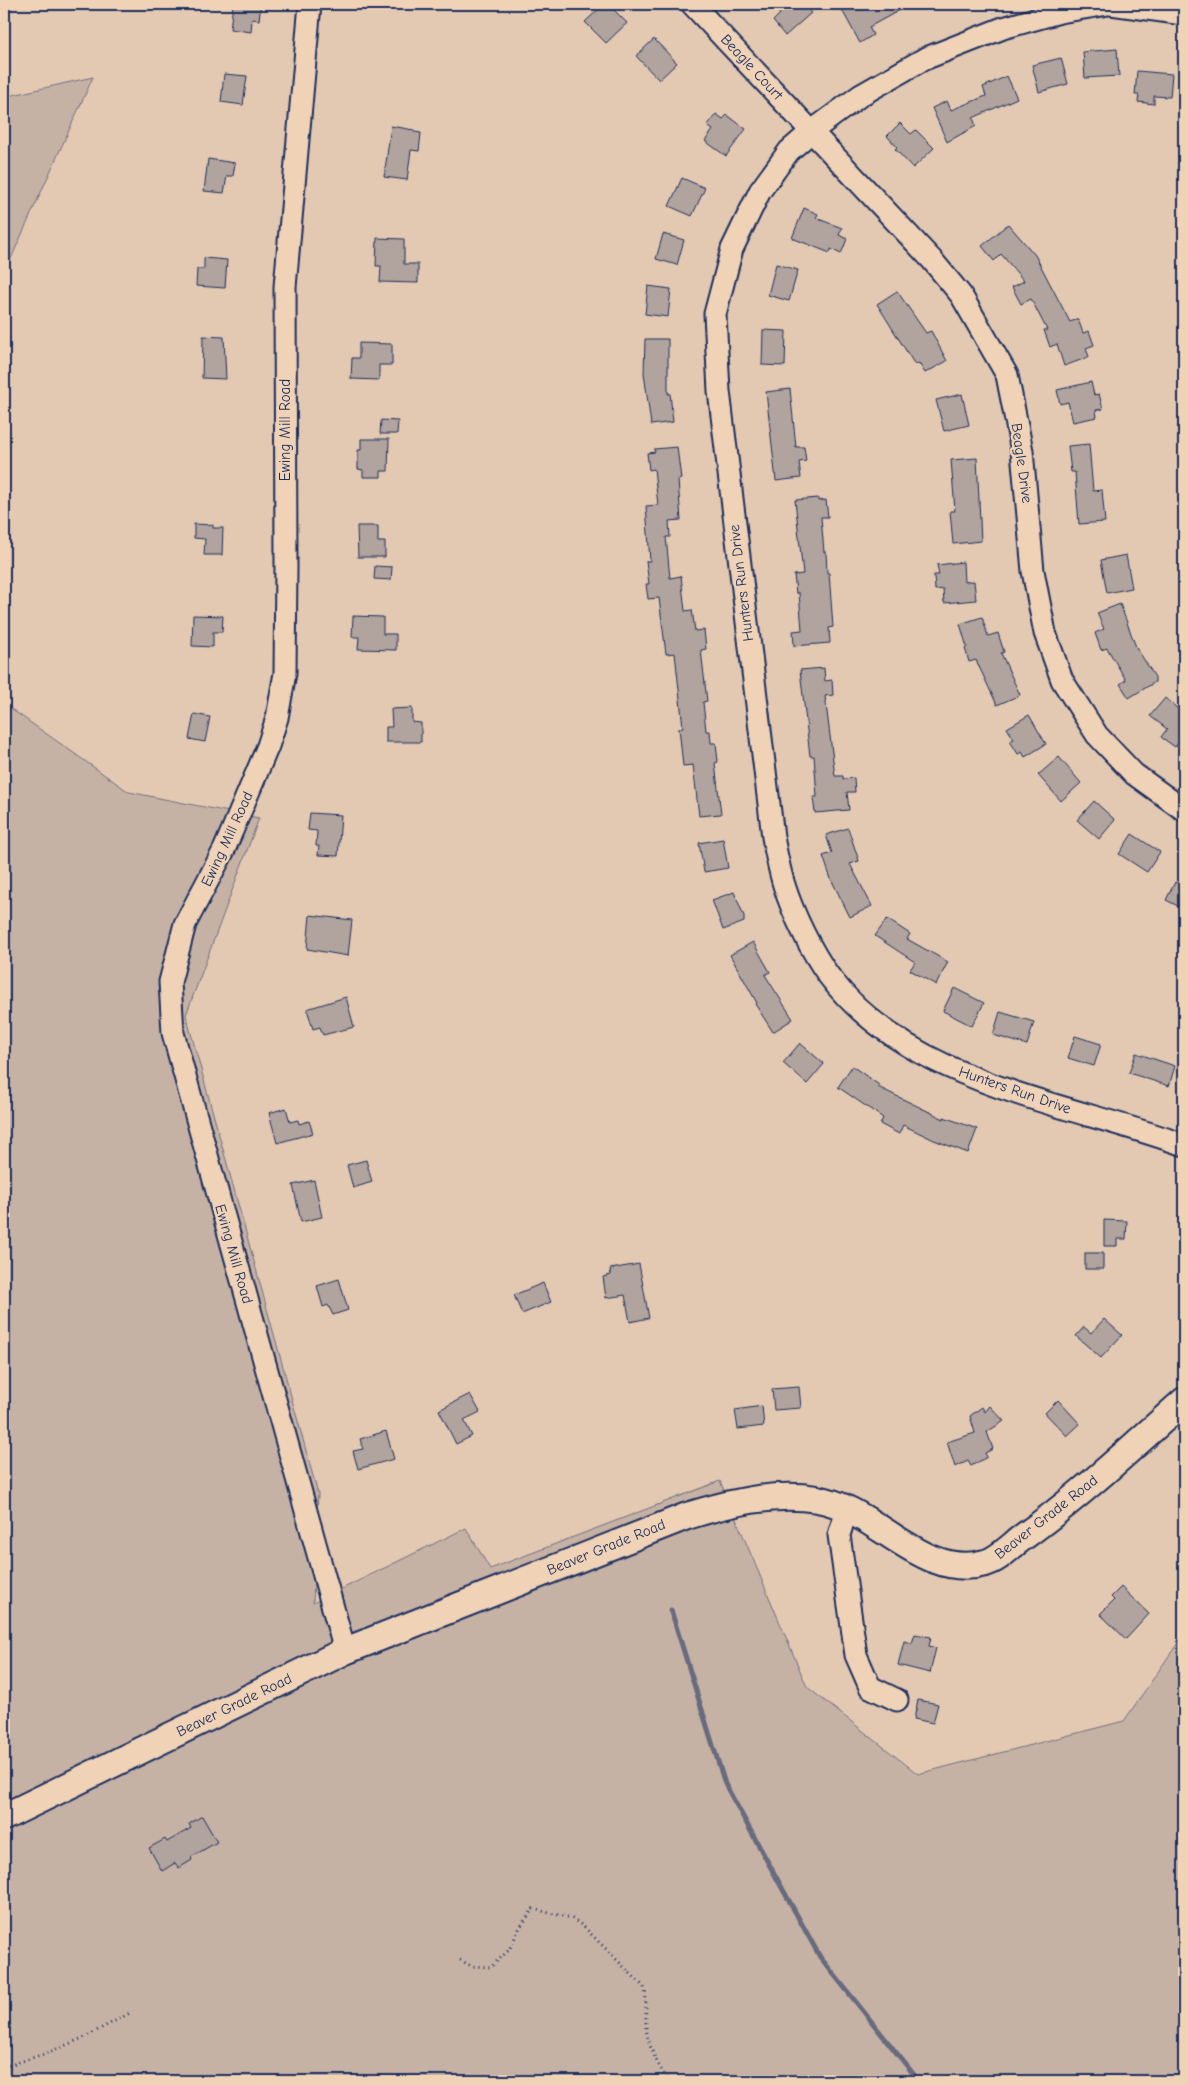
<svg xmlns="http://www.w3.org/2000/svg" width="1188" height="2085" viewBox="0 0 1188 2085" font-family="'Comic Neue',sans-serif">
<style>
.green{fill:#c6b2a5;stroke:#707082}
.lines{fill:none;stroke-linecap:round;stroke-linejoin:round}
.stream{stroke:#686b7e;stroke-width:5}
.building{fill:#b1a39d;stroke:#1b2f5e}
.minor-casing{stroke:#1b2f5e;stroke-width:25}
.major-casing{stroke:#1b2f5e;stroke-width:30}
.path{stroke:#1b2f5e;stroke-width:3;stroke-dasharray:1 4;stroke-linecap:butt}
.minor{stroke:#f0d3b7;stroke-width:21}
.major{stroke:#f0d3b7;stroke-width:26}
.labels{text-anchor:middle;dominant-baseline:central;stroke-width:5;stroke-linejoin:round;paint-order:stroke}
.street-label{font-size:15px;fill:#1b2f5e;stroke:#f0d3b7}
</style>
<rect width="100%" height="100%" fill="#e3c9b2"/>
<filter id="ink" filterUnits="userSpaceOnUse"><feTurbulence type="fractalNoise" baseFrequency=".02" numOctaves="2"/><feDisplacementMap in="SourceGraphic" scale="10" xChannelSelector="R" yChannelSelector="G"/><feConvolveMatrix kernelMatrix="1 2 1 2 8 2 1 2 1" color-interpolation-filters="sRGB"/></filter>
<g filter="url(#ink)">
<g class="green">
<polygon points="93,77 4,274 4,97"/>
<polygon points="4,704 129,792 259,818 186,1015 318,1494 313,1603 466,1528 490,1569 720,1481 807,1687 918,1774 1124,1721 1184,1634 1184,2081 4,2081"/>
</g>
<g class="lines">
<polyline class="stream" points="671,1610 725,1784 820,1957 919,2081"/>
</g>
<g class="building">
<polygon points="233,4 261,4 259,20 252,19 251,32 230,29"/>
<polygon points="604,4 608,4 627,23 606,43 585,22"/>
<polygon points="770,4 803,4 811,13 785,36 773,21 780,14"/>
<polygon points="854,4 911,4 869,27 873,35 860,43 842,10"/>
<polygon points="654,39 677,63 659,80 636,56"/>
<polygon points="1117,49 1119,76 1085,78 1083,52"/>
<polygon points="1061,58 1068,84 1039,92 1032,65"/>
<polygon points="1137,71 1172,74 1170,97 1154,96 1154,104 1138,102 1139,95 1135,95"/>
<polygon points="224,74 247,76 243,105 221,102"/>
<polygon points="1007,76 1017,98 973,118 976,126 947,142 932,108 947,101 951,110 986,96 983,87"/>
<polygon points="716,114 723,119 727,115 746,129 726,156 705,141 713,130 707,126"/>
<polygon points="900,123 911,134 916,130 934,148 913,168 895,149 897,147 887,136"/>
<polygon points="391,126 414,130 414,132 421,133 419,151 411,150 407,180 384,177"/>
<polygon points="208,159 235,163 233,176 227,176 224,193 204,191"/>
<polygon points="682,178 705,188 692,216 669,206"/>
<polygon points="804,208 818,214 816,218 842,228 839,235 847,239 841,254 831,249 830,253 792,238"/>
<polygon points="1008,224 1035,255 1070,322 1078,319 1083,333 1089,331 1094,345 1086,348 1089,357 1064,366 1057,344 1050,347 1044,330 1047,330 1031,299 1021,304 1012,287 1024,281 1001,254 994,261 982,246"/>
<polygon points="663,234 684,240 677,265 656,259"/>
<polygon points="377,238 404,239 404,264 418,264 418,283 380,282 381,266 376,266"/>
<polygon points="204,258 227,260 225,288 196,286 197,269 204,269"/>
<polygon points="776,264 798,270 789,301 768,295"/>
<polygon points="648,286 671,289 668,317 645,314"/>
<polygon points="897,291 926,333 931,331 947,361 925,373 919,363 915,365 877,304"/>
<polygon points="763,330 786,331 785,366 762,365"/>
<polygon points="203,336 224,337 226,379 202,378"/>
<polygon points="645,339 668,339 668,394 670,393 673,422 651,425 644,373"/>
<polygon points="359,343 392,344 392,365 379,365 379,380 351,379 352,358 359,358"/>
<polygon points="1091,382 1094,395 1099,394 1103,409 1096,410 1097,417 1073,422 1068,402 1060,404 1057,390"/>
<polygon points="790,389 796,447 804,447 806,461 799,462 801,478 776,481 766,392"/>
<polygon points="962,394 969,425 944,431 936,400"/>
<polygon points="381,420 398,421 397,434 380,434"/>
<polygon points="361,439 389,439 388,471 381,471 381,477 363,477 363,470 358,469 358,450 361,450"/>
<polygon points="1089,444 1093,491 1102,490 1105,522 1079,524 1075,472 1071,472 1068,446"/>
<polygon points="677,447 681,479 678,480 681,520 669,521 670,537 666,537 670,578 681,576 685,611 692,610 695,631 704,630 706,649 701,650 707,701 703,702 706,731 710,731 711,743 716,743 718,762 715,763 721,814 699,816 693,765 683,766 679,728 683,727 675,653 666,654 659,598 648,599 646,584 649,584 646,561 650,561 646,506 658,505 654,469 649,470 647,453 655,452 654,449"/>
<polygon points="977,458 981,541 953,544 950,511 955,511 951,460"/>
<polygon points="818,498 818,501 826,500 828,517 821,517 824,552 826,552 827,573 829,573 833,627 829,628 830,643 794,646 793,631 802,630 799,593 796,593 794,575 803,574 795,500"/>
<polygon points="194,524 213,525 213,528 223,528 222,555 204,555 205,539 194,538"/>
<polygon points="357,526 378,526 378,542 385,542 385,557 358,557"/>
<polygon points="1126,555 1132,588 1107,593 1101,560"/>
<polygon points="963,562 964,582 974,581 976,600 944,603 943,589 935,590 934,575 939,575 937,565"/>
<polygon points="375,566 392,567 391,580 374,579"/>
<polygon points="1120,604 1136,647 1155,677 1155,682 1129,698 1120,684 1126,680 1107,648 1101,650 1095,633 1104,629 1097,613"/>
<polygon points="193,615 223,616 222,632 213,632 213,647 192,646"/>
<polygon points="353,616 383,617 383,634 396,634 396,650 358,649 359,637 352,637"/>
<polygon points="982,617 988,636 998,633 1004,652 1001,653 1020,695 997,705 976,660 969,662 965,648 967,647 960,624"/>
<polygon points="824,668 825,681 832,680 833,695 825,696 835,776 843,776 843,779 854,778 855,792 847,792 849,810 815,813 813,797 817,797 814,756 810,756 800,670"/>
<polygon points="1165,698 1184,714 1184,735 1175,747 1161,737 1167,729 1150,716"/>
<polygon points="412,708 412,722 421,723 421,742 386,742 386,727 392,727 391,709"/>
<polygon points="194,714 210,717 205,742 189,739"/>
<polygon points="1029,715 1046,744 1025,757 1022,752 1018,754 1010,741 1014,739 1007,728"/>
<polygon points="1059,757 1081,783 1061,801 1038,775"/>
<polygon points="1094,801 1115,820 1099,839 1077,820"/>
<polygon points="310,813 341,815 338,856 318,855 319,846 316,846 317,831 308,830"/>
<polygon points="848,828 859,861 850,864 872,906 850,917 831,879 823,856 832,853 826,835"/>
<polygon points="1132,834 1160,852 1147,872 1119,854"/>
<polygon points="723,839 728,868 704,872 699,843"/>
<polygon points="1175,882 1184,886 1184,909 1166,900"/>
<polygon points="734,892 744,916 744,922 723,930 712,900"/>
<polygon points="310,915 352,920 348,956 307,949"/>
<polygon points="887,919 910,934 907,939 948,962 936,985 910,970 915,962 875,936"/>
<polygon points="753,942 770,972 765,975 793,1019 773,1032 755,1004 757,1003 730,955"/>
<polygon points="954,988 984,1003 972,1026 943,1011"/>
<polygon points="346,997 354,1027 323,1035 320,1027 313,1029 307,1009"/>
<polygon points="1000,1012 1034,1022 1027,1045 993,1035"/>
<polygon points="1075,1036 1101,1044 1094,1066 1068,1058"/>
<polygon points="800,1043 824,1064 807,1084 783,1063"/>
<polygon points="1136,1053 1175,1066 1169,1086 1129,1073"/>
<polygon points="852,1066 879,1085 878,1087 944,1119 944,1117 977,1129 968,1153 934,1140 903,1125 899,1134 880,1124 883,1118 838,1087"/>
<polygon points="286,1108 290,1122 298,1120 299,1124 309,1121 313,1133 277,1143 269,1113"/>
<polygon points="366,1160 372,1182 353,1188 347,1165"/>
<polygon points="314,1180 322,1217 301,1222 293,1185"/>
<polygon points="1104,1220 1127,1221 1126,1239 1117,1239 1117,1246 1104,1246"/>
<rect x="1085" y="1253" width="18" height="16"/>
<polygon points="639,1264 649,1318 630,1322 625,1295 606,1298 603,1277 611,1275 610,1269"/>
<polygon points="339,1279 348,1310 333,1315 328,1305 323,1307 317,1286"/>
<polygon points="543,1283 551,1302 522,1314 514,1295"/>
<polygon points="1104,1319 1122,1335 1101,1358 1076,1336 1084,1327 1091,1333"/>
<polygon points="799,1387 801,1408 774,1410 772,1389"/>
<polygon points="470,1394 480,1412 464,1420 472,1436 456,1444 439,1410"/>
<polygon points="1058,1400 1080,1424 1067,1436 1045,1413"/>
<polygon points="762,1406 764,1426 738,1429 735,1410"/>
<polygon points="990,1406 1004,1421 987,1432 993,1449 985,1453 987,1457 971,1466 968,1461 955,1467 947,1442 975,1433 970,1416 982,1407 985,1412"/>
<polygon points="386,1431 394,1459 358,1469 353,1451 363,1449 360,1439"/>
<polygon points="1121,1587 1149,1614 1126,1639 1100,1614 1114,1600 1111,1597"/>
<polygon points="915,1634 931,1637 929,1646 936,1648 930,1673 898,1665 904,1641 912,1643"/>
<polygon points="918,1700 938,1704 933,1723 914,1719"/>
<polygon points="202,1816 217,1842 191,1857 192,1860 179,1868 175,1863 162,1871 149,1848 165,1839 167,1842 191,1828 189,1824"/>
</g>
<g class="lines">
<g class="minor-casing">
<g id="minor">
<polyline points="310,4 285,287 286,566 285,673 277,718 268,746 224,850 185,924 170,982 173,1033 345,1651"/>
<polyline points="692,4 932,260 961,295 1007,375 1022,451 1033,571 1045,633 1062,680 1097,735 1134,774 1184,810"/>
<path d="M1108,4L1060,12L1003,28L924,59L861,95L812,131L789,151L760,191L732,249L715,314L719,391L773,837C776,853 779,869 784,885C793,914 811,951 829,976C909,1083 1065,1102 1184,1145"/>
<polyline points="1111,4 1184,14"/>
<polyline points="847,1509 839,1535 856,1655 870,1687 897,1700"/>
</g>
</g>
<g class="major-casing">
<path id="major" d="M4,1817L345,1651L687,1516C729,1503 773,1492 817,1499C875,1508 923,1581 985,1563C998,1560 1012,1545 1023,1537C1080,1496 1131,1448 1184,1401"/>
</g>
<g class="path">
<path d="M460,1960L471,1966L491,1967L509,1950L520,1927L533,1909L571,1918L583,1926L644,1987C648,2003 644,2019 647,2035C650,2049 660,2070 669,2081"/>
<polyline points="4,2067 47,2053 83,2038 130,2013"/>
</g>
<use href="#minor" class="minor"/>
<use href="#major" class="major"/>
</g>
</g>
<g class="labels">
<g class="street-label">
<text transform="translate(752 67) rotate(47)">Beagle Court</text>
<text transform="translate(285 430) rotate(-90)">Ewing Mill Road</text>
<text transform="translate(1022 463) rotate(82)">Beagle Drive</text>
<text transform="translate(741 583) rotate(-97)">Hunters Run Drive</text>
<text transform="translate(227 839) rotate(-65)">Ewing Mill Road</text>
<text transform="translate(1015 1090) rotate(19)">Hunters Run Drive</text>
<text transform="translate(234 1254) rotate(74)">Ewing Mill Road</text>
<text transform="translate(1046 1517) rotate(-38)">Beaver Grade Road</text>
<text transform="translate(606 1547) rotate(-22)">Beaver Grade Road</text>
<text transform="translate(234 1705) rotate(-26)">Beaver Grade Road</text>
</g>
</g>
<rect width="1188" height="2085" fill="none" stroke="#f0d3b7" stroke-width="20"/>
<rect x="10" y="10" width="1168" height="2065" fill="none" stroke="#1b2f5e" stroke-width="2" filter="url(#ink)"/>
</svg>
